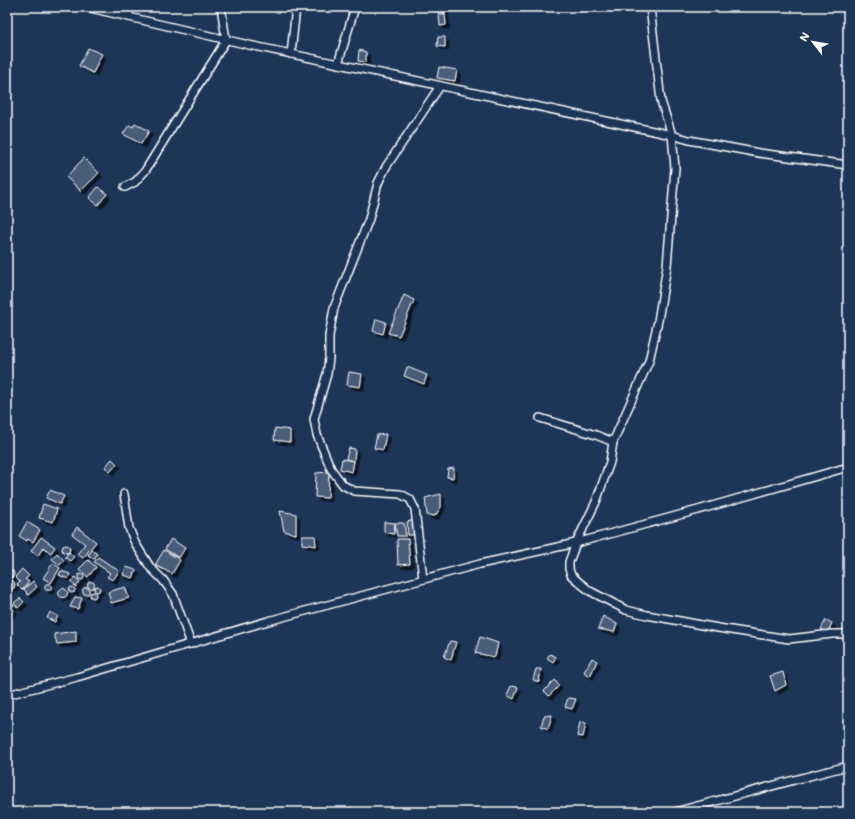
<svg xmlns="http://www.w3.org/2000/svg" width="855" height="819" viewBox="0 0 855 819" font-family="Mali,sans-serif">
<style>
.building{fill:#4a5d79;stroke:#fff;filter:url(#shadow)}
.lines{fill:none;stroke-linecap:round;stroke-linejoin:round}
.minor-casing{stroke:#fff;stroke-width:10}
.minor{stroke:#1d3557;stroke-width:7}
</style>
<defs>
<filter id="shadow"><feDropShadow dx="3.5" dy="3.5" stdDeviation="0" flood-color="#0009"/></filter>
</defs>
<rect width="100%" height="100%" fill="#1d3557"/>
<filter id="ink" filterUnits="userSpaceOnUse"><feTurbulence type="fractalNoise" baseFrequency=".025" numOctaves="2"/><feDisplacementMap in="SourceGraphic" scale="8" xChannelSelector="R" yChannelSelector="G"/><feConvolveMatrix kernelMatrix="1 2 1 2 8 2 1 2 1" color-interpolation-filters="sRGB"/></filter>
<g filter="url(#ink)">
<g class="building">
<polygon points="438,7 444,7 445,13 438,13"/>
<polygon points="445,14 446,25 440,26 439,15"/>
<polygon points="438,37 445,37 445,47 437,46"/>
<polygon points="88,48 102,54 93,73 79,66"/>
<polygon points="359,50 366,52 366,62 358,61"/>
<polygon points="439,67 457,70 455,81 437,78"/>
<polygon points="135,123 149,131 141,144 123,134 129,125 133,127"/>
<polygon points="84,158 99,173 81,191 66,177"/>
<polygon points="98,187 107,194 98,205 89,198"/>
<polygon points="404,295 414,300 399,336 388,333"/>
<polygon points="376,319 386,322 383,334 373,331"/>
<polygon points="407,367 427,375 424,384 404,376"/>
<polygon points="349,372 362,374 360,387 347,385"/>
<polygon points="275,428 290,430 290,442 274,440"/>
<polygon points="386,434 383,450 374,448 377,435"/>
<polygon points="349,448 355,449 354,461 346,459"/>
<polygon points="112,459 117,464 110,472 105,467"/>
<polygon points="342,459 354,461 352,472 340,469"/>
<polygon points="454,468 453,478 447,477 448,469"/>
<polygon points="329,472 328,498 315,497 316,473"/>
<polygon points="50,490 64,496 60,504 46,498"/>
<polygon points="441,494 441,507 435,516 427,515 425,498"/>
<polygon points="43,504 57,509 53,522 39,518"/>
<polygon points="280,511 296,514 296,534 284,531"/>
<polygon points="414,520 415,535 408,535 407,522"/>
<polygon points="27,522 40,530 33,542 28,539 27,541 19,536"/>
<polygon points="384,522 395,523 394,534 384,532"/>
<polygon points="395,523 404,523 406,536 397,536"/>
<polygon points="77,527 96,542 83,558 77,554 85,544 72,534"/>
<polygon points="302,536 315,536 316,546 302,544"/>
<polygon points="41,537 55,547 51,553 43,547 38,556 31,551"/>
<polygon points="171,539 185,548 179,558 165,549"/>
<polygon points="397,539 408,539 410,564 398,565"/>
<circle cx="66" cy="549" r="4"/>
<polygon points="92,550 97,554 94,559 88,555"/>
<polygon points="164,550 180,560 172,574 155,565"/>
<polygon points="69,552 74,557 70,561 65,557"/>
<polygon points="57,553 64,560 60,565 52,559"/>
<polygon points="98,557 119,571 113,580 107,577 110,573 94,562"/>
<polygon points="88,560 96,567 88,577 79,569"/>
<polygon points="53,563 60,568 51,583 43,578"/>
<polygon points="126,567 136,570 133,578 123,575"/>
<polygon points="22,569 29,576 25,579 29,582 22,590 17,585 20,582 15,577"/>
<circle cx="10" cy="574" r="4"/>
<polygon points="61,571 70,574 68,579 59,575"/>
<circle cx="81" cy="577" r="3"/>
<polygon points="75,577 80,582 76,587 71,582"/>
<polygon points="33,581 37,587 28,595 24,589"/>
<circle cx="11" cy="585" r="4"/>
<circle cx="91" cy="585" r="3.5"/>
<circle cx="48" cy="587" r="3.5"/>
<circle cx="97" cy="589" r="3"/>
<circle cx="72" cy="590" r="3"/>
<polygon points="125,587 129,598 111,603 108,592"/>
<circle cx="86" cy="591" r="3.5"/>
<circle cx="63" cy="593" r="4.5"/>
<circle cx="93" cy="595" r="3"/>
<polygon points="75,597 82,598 78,609 70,607"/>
<polygon points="20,598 24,602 18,608 14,603"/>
<polygon points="7,599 14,605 11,607 14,610 7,618"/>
<polygon points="50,612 58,616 55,622 47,618"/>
<polygon points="603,616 617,624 614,632 598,629"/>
<polygon points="826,620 832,623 828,632 821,629"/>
<polygon points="76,631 76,642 57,644 54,634"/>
<polygon points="480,637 498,643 495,657 475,653"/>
<polygon points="450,641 456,642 451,660 444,657"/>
<polygon points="550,654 556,657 553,662 547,658"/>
<polygon points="592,658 597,661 590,676 584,672"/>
<polygon points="536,669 541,669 539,682 533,680"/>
<polygon points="783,672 786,685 775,691 770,676"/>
<polygon points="555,680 559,686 549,696 544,691"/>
<polygon points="511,686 518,687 514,699 507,695"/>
<polygon points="568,698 576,699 572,709 565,707"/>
<polygon points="552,715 548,729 541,726 544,716"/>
<polygon points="580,722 586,723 583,737 577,736"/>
</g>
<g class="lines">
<g class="minor-casing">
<g id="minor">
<polyline points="86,7 249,45 672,135 689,140 759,153 848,165"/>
<polyline points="129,17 129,7"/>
<polyline points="291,54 296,7"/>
<polyline points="338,64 355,7"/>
<polyline points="125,187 135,182 145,171 226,40 221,7"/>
<polyline points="540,418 596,435 613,442 610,462 596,502 576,543 569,562 569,569 571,575 580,583 590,591 626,610 647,615 718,628 789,639 832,634 848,634"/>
<polyline points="613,442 649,361 658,321 667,266 675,168 672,135 661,101 650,7"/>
<polyline points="124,494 129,528 135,543 150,567 163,580 173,594 191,644"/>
<polyline points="423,579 415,509 410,499 400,494 354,491 343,485 331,469 317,435 314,419 327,374 329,358 329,336 334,308 369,219 378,183 386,167 440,86"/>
<polyline points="7,695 77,677 268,621 480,564 576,543 698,510 848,467"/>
<polyline points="675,812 824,772 848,766"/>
</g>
</g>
<use href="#minor" class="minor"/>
</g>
</g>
<rect width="855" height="819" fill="none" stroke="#1d3557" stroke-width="24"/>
<rect x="12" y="12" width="831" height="795" fill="none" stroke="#fff" stroke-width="1.5" filter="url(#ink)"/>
<g transform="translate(813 42) rotate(301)" stroke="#1d3557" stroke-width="3" paint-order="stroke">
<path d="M0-3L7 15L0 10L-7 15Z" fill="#ffffff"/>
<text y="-6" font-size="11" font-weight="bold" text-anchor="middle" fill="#ffffff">N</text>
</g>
</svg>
